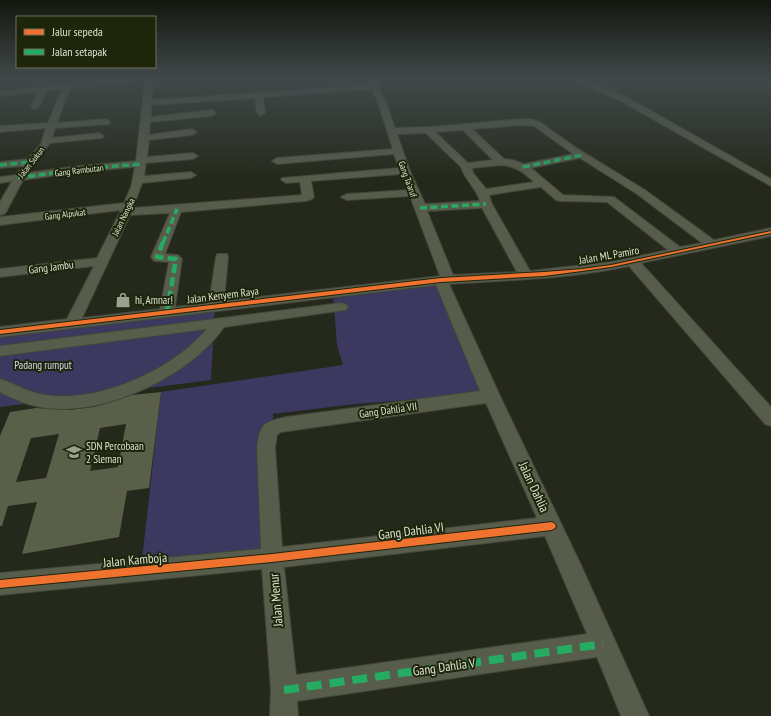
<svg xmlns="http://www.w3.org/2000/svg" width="771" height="716" viewBox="0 0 771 716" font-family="'PT Sans Narrow',sans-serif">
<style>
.green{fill:#3c3860}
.building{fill:#595f48;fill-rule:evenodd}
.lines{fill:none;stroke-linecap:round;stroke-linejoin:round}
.minor-casing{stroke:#414639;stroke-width:2}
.minor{fill:#575c4b;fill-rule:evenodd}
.quiet-far2{stroke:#26ab63;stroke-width:3.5;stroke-dasharray:7 3.5;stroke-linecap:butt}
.quiet-far1{stroke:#26ab63;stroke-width:4.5;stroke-dasharray:9 4.5;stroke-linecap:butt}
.quiet{stroke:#26ab63;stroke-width:8;stroke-dasharray:15 8;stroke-linecap:butt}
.cycleway-casing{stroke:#1e250b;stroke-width:2}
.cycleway{fill:#ef722f;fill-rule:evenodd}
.labels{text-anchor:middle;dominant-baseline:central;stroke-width:4;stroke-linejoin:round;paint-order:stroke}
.far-street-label{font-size:9px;fill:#dbe1d0;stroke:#1e250b}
.street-label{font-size:11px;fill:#dbe1d0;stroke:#1e250b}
.poi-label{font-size:11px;fill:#dbe1d0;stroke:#1e250b;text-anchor:start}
.park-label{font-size:11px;fill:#d8d8ed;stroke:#1e250b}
.near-street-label{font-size:13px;fill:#dbe1d0;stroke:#1e250b}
</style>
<rect width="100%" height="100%" fill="#25291b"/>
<g class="green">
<polygon points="444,280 484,394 355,404 273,414 277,557 141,568 161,392 343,365 337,345 333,294"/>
<polygon points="215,308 211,380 0,407 0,334"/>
</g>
<path class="building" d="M161,392L149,488L127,491L119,537L22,554L37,502L8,506L2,526H0V436L10,412L36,408L69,410L94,407L132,395ZM126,424L118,467L90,471L100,428ZM59,434L46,478L16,482L31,438Z"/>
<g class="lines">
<g class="minor-casing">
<g id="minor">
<path d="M110,79H137L134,81L70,88L57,123L106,119L110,122L109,124L55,128L52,138L99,133L104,136L102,138L50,143L27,173L79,166L136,161L145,79H153L152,100L369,85L367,79H374L385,100L395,128L428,127L522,119H531L540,122L575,147L645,190L714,240L771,228V236L641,263L771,407V426L765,424L629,266C570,279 509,280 449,284L500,396L580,563L649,716H621L597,657L297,701L298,716H270L271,690L262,569L0,595V573L261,549L257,448C260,425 262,422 286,417L480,391L436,285L0,337V327L67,319L94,266L0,277V269L97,258L121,210L0,225V217L124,203L131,187L135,167L79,172L23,180L6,212L4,214L0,215V202L12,181L0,183V177L16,175L22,166L0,168V162L28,159L41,144L46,128L0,132V126L48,123L62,89L46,91L39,107L35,109L31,107L38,92L0,96V92ZM372,89L377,100L393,149L277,158L272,161L277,164L394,154L399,168L282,178L281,180L286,183L300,182L302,195L133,208L142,183L191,178L196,175L191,172L144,176L146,163L193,159L198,156L193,153L147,157L149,140L192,135L197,132L192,129L149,135L150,122L212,116L216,113L212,110L151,117V105L255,98L257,113L261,116L265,113L263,97ZM522,125L534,126L573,154L524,164L513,160L504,159L472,129ZM463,130L493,160L468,163L435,132ZM426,133L461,167C465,180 476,188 480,201L425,204L410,171L397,134ZM580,158L637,194L702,243L680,247L614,197L563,195L531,168ZM501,165C516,166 523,172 534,182L486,189L473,173L472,168ZM401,174L408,190L347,194L341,197L347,200L410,196L440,276L224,301L228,257L227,254H217L216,257L209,303L175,307L182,259L178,255L165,254L181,212L306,201L312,199L314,197L311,181ZM541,187L556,200L560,201L607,202L668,250L611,262L530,271L492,204L489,195ZM482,208L517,272L453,275L427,211ZM170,213L151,257L154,261L169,262L160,309L82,318L130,215ZM486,403L537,518L282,547L275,448L277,435L281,432ZM545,536L587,634L296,675L284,567Z"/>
<polygon points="572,79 583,79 625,96 771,179 771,186 619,100"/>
<polygon points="767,79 771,79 771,82"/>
<path d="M341,303L346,304L348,307L346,310L224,327C191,376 105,416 46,408C30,406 15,400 0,392V379C16,384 29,393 46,395C99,403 172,370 207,329L0,356V346Z"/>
</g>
</g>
<use href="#minor" class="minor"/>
<g class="quiet-far2">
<polyline points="0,165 30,162"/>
<polyline points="523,167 582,155"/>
<polyline points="18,178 79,169 141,164"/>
<polyline points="420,208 486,204"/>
<polyline points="163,243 177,209"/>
</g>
<polyline class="quiet-far1" points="163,242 157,257 176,259 167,312"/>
<polyline class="quiet" points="284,690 603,644"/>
<g class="cycleway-casing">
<g id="cycleway">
<polygon points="771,231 771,233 611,267 582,271 544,276 441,282 0,334 0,330 441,278 544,272 582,269 611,265"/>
<polygon points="552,522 555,524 556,526 555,528 552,530 272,562 0,588 0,580 272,554"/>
</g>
</g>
<use href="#cycleway" class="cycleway"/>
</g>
<linearGradient id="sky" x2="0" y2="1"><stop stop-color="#14170f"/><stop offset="0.44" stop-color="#40494a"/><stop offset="1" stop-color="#40494a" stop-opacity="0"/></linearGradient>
<rect width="771" height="180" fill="url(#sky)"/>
<defs>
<g id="shop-bare" transform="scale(1.2)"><path d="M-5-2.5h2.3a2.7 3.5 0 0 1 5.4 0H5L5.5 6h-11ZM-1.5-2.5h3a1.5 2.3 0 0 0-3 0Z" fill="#9ba191" stroke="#1e250b" stroke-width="2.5" paint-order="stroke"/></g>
<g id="school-bare" transform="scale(1.2)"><path d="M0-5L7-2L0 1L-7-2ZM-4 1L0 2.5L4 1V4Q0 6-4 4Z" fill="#9ba191" stroke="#1e250b" stroke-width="2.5" paint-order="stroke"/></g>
</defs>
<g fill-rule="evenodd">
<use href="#shop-bare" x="123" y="300"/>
<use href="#school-bare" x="74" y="452"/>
</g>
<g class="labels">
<g class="far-street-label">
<text transform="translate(31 162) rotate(-52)">Jalan Sukun</text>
<text transform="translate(79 170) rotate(-7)">Gang Rambutan</text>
<text transform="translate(408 179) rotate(70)">Gang Ta'aruf</text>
<text transform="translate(65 214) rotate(-7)">Gang Alpukat</text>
<text transform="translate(123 217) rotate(-64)">Jalan Nangka</text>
</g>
<g class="street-label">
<text transform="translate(609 255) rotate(-10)">Jalan ML Pamiro</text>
<text transform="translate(51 267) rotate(-7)">Gang Jambu</text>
<text transform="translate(223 295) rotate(-7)">Jalan Kenyem Raya</text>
<text transform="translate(388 410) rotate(-8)">Gang Dahlia VII</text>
</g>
<g class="poi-label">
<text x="135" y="300">hi, Amnar!</text>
<text x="86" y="446">SDN Percobaan<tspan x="86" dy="13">2 Sleman</tspan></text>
</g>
<g class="park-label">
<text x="43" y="365">Padang rumput</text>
</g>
<g class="near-street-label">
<text transform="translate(534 487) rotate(65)">Jalan Dahlia</text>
<text transform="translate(411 531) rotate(-7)">Gang Dahlia VI</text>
<text transform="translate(135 560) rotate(-5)">Jalan Kamboja</text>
<text transform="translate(276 600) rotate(-95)">Jalan Menur</text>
<text transform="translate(444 667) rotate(-8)">Gang Dahlia V</text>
</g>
</g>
<rect x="16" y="16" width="140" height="52" fill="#1e250b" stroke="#6a705a"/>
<rect x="24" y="29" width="20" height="6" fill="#ef722f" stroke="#6a705a"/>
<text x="52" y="36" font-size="12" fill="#dbe1d0">Jalur sepeda</text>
<rect x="24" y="49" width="20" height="6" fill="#26ab63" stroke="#6a705a"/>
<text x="52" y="56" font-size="12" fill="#dbe1d0">Jalan setapak</text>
</svg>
